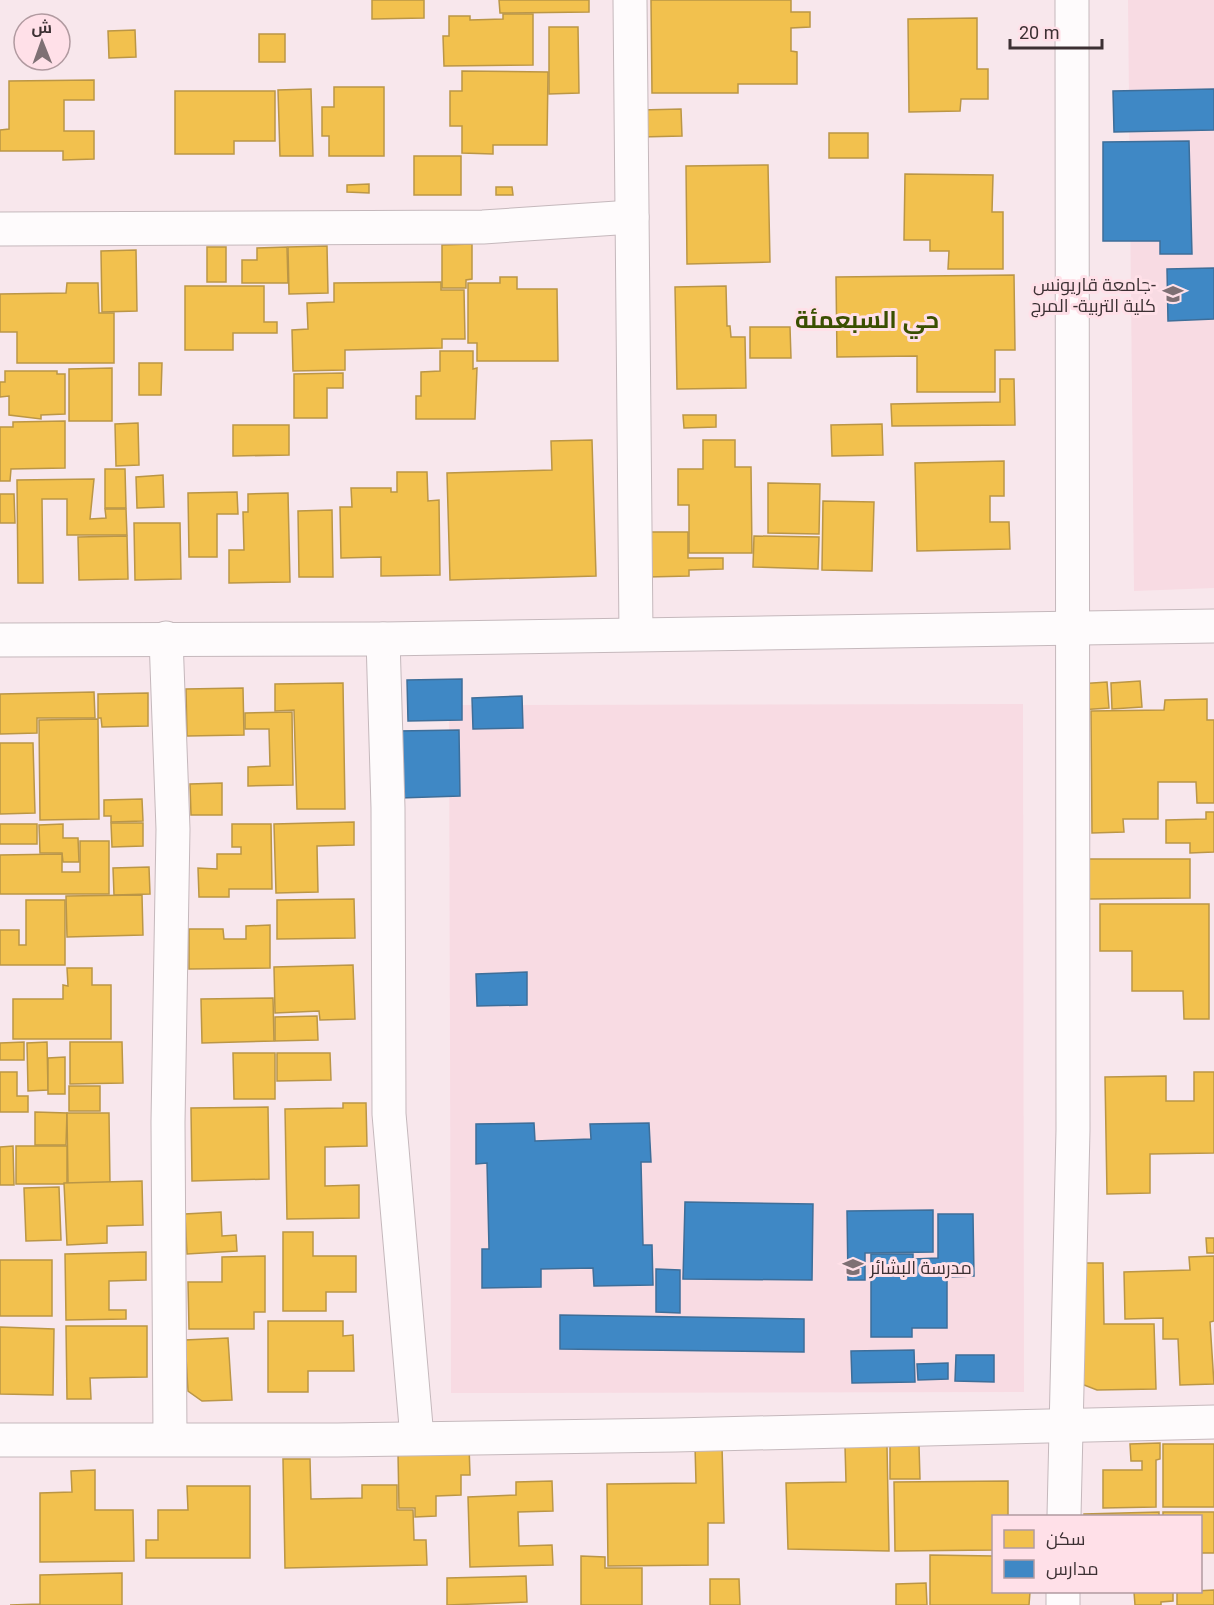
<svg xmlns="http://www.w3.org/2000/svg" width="1214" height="1605" viewBox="0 0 1214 1605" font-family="Roboto,Cairo,sans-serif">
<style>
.built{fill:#f8dbe3}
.homes{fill:#f2c14e;stroke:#bb9646;stroke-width:1.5}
.schools{fill:#3f88c5;stroke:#3e6e99;stroke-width:1.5}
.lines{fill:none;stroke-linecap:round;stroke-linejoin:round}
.minor-casing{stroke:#c5b8bc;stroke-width:35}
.minor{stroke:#fefbfc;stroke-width:33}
.labels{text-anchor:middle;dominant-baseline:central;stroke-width:6;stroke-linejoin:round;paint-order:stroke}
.poi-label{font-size:18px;fill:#3c3033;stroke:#ffe0e8;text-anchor:end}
.district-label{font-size:24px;font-weight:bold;fill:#3a4f00;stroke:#ffe0e8}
</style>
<rect width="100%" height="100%" fill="#f8e7ec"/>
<g class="built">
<polygon points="1128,0 1214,0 1214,588 1134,591"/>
<polygon points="1023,704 1024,1392 451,1393 449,705"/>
</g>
<g class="homes">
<polygon points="372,0 424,0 424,18 372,19"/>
<polygon points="499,0 589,0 589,12 500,13"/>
<polygon points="651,0 791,0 791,12 810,12 810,27 791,28 791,51 797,52 797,84 738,84 738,93 652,93"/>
<polygon points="503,14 533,14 533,65 444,66 443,36 449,36 449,16 470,16 470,20 503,19"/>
<polygon points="977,18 977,69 988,69 988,99 961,99 960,111 909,112 908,19"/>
<polygon points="549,27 578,27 579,93 549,94"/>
<polygon points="135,30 136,57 109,58 108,31"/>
<rect x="259" y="34" width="26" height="28"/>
<polygon points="462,71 548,72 547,145 493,145 493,154 462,153 462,126 450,126 450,91 462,91"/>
<polygon points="94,80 94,100 64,100 64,131 94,131 94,159 63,160 63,151 0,151 0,130 9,129 9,81"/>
<polygon points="334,87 384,87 384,156 329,156 329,136 322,136 322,107 334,107"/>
<polygon points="311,89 313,156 280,156 278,90"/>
<polygon points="175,91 275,91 275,141 234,141 234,154 175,154"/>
<polygon points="681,109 682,136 641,137 641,110"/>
<rect x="829" y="133" width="39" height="25"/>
<rect x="414" y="156" width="47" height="39"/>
<polygon points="768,165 770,262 687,264 686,166"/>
<polygon points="905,174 993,175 992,212 1003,212 1003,269 948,269 949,251 930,251 930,240 904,240"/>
<polygon points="369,184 369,193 347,192 347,185"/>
<polygon points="496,187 512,187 513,195 496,195"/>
<polygon points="472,244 472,279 466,280 466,288 442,288 442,245"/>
<polygon points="327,246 328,293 289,294 288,247"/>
<rect x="207" y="247" width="19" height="35"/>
<polygon points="287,247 288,283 242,283 242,260 257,260 257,248"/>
<polygon points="136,250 137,311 102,312 101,251"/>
<polygon points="1014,275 1015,350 995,350 995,392 917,392 917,356 837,357 836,277"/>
<polygon points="500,277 517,277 517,289 557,289 558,361 477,361 477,343 468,343 468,283 500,283"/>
<polygon points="441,282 441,290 464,290 465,339 442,339 442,348 345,350 345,370 293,371 292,330 308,329 307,303 334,302 334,283"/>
<polygon points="67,283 98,283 99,313 114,313 114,363 17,363 17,332 0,332 0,294 66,293"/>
<polygon points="185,286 264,286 264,322 277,322 277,333 233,333 233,350 185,350"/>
<polygon points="726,286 727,326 730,326 731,337 745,337 746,388 677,389 675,287"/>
<polygon points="750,327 790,327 791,358 750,358"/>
<polygon points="440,351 473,351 473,369 477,368 475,419 416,419 416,396 421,396 421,372 440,371"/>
<polygon points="139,363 162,363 161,395 139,395"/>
<polygon points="112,368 112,421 69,421 69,369"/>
<polygon points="5,371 57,371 57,374 65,374 65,414 41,415 41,419 9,415 9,396 0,397 0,382 5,382"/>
<polygon points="343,373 343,388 327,388 327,418 294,418 294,374"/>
<polygon points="1000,379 1014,379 1015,425 892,426 891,404 1000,402"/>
<polygon points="683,415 716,415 716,427 684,428"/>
<polygon points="65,421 65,468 11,469 10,481 0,481 0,427 13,427 13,422"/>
<polygon points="138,423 139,465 116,466 115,424"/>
<polygon points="882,424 883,455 832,456 831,425"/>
<polygon points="233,425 289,425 289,455 233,456"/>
<polygon points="592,440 596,576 450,580 447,473 552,470 551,441"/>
<polygon points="703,440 735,440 735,467 751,467 752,553 689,553 689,505 678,505 678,469 703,469"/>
<polygon points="1004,461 1004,496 990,496 990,522 1009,522 1010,549 917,551 915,463"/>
<polygon points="105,469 125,469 126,508 105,508"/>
<polygon points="397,472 427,472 428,501 439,500 440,575 381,576 381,557 341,558 340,507 352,507 351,488 391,488 391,492 397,492"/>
<polygon points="163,475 164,507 137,508 136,477"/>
<polygon points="94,479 90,519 106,518 105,509 126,509 127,535 67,535 67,499 42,499 43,583 18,583 17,480"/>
<polygon points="768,483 820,484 819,534 768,533"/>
<polygon points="237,492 238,514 217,514 217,557 189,557 188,493"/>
<polygon points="288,493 290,582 229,583 229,550 244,550 243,512 248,512 248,494"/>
<polygon points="0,494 14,494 15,523 0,523"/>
<polygon points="823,501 874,502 872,571 822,570"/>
<polygon points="332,510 333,577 299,577 298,511"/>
<polygon points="134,523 180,523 181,579 135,580"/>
<polygon points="649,532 688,532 688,558 723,558 723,569 689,570 689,576 648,577"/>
<polygon points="127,536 128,579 79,580 78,537"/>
<polygon points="754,536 819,537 818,569 753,567"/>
<polygon points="1140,681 1142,707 1112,709 1111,683"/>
<polygon points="1107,682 1109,708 1079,710 1078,684"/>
<polygon points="343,683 345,809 297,809 294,710 275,711 275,684"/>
<polygon points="243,688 244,735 187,736 186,689"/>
<polygon points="94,692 95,718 37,718 37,733 0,734 0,694"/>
<polygon points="148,693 148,726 102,727 101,718 98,718 98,694"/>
<polygon points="1207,699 1207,720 1214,720 1214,803 1197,803 1196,782 1158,782 1158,819 1123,819 1124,832 1092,833 1091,711 1164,710 1165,700"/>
<polygon points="292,712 293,785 248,786 248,767 270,766 269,729 245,729 245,713"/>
<polygon points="98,719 99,819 40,820 39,720"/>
<polygon points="0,743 33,743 35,813 0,814"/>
<polygon points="222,783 222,815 191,815 190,784"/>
<polygon points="142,799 143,821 111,822 111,816 104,816 104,800"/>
<polygon points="1206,812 1214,812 1214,852 1190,853 1190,843 1166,843 1166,820 1206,819"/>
<polygon points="354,822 354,845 317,846 318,892 276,893 274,824"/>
<polygon points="111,823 143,823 143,846 112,847"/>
<rect x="0" y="824" width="37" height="20"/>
<polygon points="63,824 63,838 78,838 79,862 63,862 62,853 40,853 39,825"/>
<polygon points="232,824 271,824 272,889 229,889 229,897 199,897 198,868 217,869 217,854 241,854 241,847 232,847"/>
<polygon points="80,841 109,841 109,894 0,894 0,855 62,854 62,872 80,872"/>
<polygon points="1088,859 1190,859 1190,898 1089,899"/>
<polygon points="149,867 150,894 114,895 113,868"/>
<polygon points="142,895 143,935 67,937 66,896"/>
<polygon points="354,899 355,938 277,939 277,900"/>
<polygon points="26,900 65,900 65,965 0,965 0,930 19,930 19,945 26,945"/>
<polygon points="1100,904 1209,904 1209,1019 1184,1019 1183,991 1132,991 1132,951 1100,951"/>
<polygon points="270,925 270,968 189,969 189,929 223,929 224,939 246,939 246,926"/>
<polygon points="353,965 355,1019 320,1020 319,1011 275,1013 274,967"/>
<polygon points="67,968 92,968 92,985 111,985 111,1039 13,1039 13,999 63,999 63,985 68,986"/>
<polygon points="273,998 274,1041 202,1043 201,999"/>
<polygon points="317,1016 318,1040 275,1041 275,1017"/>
<polygon points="24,1042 24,1060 0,1060 0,1043"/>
<polygon points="47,1042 48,1090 28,1091 27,1043"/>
<polygon points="70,1042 122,1042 123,1083 70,1084"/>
<polygon points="233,1053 275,1053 275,1099 234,1099"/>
<polygon points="277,1053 330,1053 331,1080 277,1081"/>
<polygon points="65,1057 65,1094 48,1094 48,1058"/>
<polygon points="0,1072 17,1072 17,1096 28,1096 28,1112 0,1112"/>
<polygon points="1194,1072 1214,1072 1214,1153 1150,1154 1150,1193 1107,1194 1105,1077 1166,1076 1166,1101 1194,1101"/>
<rect x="69" y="1086" width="31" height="25"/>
<polygon points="343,1103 366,1103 367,1146 325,1147 325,1186 359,1185 359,1218 287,1219 285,1109 343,1108"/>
<polygon points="268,1107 269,1179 192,1181 191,1108"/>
<polygon points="35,1112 67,1113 66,1145 35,1145"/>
<polygon points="67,1113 109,1113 110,1184 68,1184"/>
<polygon points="13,1146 14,1185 0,1185 0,1147"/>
<rect x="16" y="1146" width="51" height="38"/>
<polygon points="142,1181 143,1225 107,1226 107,1243 67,1245 64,1183"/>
<polygon points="59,1187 61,1240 26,1241 24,1188"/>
<polygon points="221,1212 222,1236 236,1235 237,1251 187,1254 185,1214"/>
<polygon points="283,1232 313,1232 313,1256 356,1256 356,1292 326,1292 326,1311 283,1311"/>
<polygon points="1206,1238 1214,1238 1214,1253 1207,1253"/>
<polygon points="146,1252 146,1280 109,1281 109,1310 126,1310 126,1319 66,1320 65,1254"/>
<polygon points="265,1256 265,1312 254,1312 254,1329 189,1329 188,1282 222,1282 222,1257"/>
<polygon points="1214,1256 1214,1321 1210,1322 1214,1384 1180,1385 1178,1339 1163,1339 1163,1318 1125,1319 1124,1272 1190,1270 1189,1257"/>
<rect x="0" y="1260" width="52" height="56"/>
<polygon points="1070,1263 1103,1263 1104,1324 1154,1324 1156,1389 1097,1390 1071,1380"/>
<polygon points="268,1321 343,1321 343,1336 353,1335 354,1371 308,1371 308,1392 268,1392"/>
<polygon points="66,1326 147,1326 147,1377 90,1378 91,1399 67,1399"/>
<polygon points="0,1327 54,1329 53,1395 0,1394"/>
<polygon points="228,1338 232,1400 202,1401 188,1391 185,1340"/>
<polygon points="1160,1443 1160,1459 1156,1460 1156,1507 1103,1508 1103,1470 1142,1470 1142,1461 1131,1461 1130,1444"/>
<rect x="1163" y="1444" width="51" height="63"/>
<polygon points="469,1445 470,1475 461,1475 461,1495 436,1496 436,1516 415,1517 415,1508 399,1508 398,1453"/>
<polygon points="890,1445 919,1445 920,1479 890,1479"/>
<polygon points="695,1446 722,1446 724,1523 708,1523 708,1565 608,1566 607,1484 696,1483"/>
<polygon points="845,1446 887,1446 889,1551 788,1549 786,1483 846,1482"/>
<polygon points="283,1459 310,1459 311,1499 362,1498 362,1485 397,1485 397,1510 413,1510 414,1540 426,1540 427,1565 285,1568"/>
<polygon points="95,1470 95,1510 133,1510 134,1561 40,1562 40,1493 72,1492 71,1471"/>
<polygon points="552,1481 553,1511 518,1512 519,1546 552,1545 553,1565 470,1567 468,1497 516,1495 516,1482"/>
<polygon points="1008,1481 1008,1516 994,1516 994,1550 895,1551 894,1482"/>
<polygon points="187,1486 250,1486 250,1558 146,1558 146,1540 158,1540 158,1510 188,1510"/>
<polygon points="1159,1512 1159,1516 1084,1516 1084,1514"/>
<polygon points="1163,1512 1214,1512 1214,1553 1200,1553 1200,1516 1163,1516"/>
<polygon points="930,1555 994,1556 994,1592 1030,1592 1029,1605 930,1605"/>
<polygon points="581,1556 605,1557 605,1568 642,1568 642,1605 581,1605"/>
<polygon points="122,1573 122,1605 10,1605 40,1604 40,1575"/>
<polygon points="526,1576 527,1602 447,1605 447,1578"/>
<polygon points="710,1579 739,1579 740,1605 710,1605"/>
<polygon points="926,1583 927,1605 896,1605 896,1584"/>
<polygon points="1214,1590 1214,1605 1177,1605 1177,1592"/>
<polygon points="1134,1592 1173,1592 1173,1601 1161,1602 1161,1605 1135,1605"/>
</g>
<g class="schools">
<polygon points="1214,89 1214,130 1114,132 1113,91"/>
<polygon points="1189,141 1192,254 1160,254 1160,241 1103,241 1103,142"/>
<polygon points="1214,268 1214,319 1168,321 1167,269"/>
<polygon points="462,679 462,720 408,721 407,680"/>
<polygon points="522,696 523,728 473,729 472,698"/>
<polygon points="459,730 460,796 400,798 399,731"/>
<polygon points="527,972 527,1005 477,1006 476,974"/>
<polygon points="534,1123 535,1141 591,1139 590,1124 649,1123 651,1162 641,1162 643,1245 652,1245 653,1285 594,1286 593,1268 541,1269 541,1287 482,1288 482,1249 489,1249 487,1163 476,1164 476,1124"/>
<polygon points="685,1202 813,1204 812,1280 683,1279"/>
<polygon points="933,1210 933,1252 865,1253 865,1280 848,1280 847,1211"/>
<polygon points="938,1214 973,1214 974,1276 947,1277 947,1328 912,1328 912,1337 871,1337 871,1254 913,1254 913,1259 938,1258"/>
<polygon points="656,1269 680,1270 680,1313 656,1312"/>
<polygon points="560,1315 804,1319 804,1352 560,1349"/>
<polygon points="914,1350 915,1382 852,1383 851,1351"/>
<polygon points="956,1355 994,1355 994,1382 955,1381"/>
<polygon points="948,1363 948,1379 918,1380 917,1364"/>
</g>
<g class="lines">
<g class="minor-casing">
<g id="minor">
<polyline points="630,0 636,634"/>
<polyline points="0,229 483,227 632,217"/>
<polyline points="166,638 173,829 168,1122 170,1438"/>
<polyline points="383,639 388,808 389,1114 417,1438"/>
<polyline points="0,640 383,639 1214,626"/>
<polyline points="0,1440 337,1440 675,1435 1214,1422"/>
<polyline points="1064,1516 1073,1130 1072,0"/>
<polyline points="1063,1605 1063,1592"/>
</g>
</g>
<use href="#minor" class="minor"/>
</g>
<defs>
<g id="university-bare" transform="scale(1.62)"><path d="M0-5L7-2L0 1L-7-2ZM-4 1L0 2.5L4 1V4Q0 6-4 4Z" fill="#7e7074" stroke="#ffe0e8" stroke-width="2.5" paint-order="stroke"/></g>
<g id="school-bare" transform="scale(1.62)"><path d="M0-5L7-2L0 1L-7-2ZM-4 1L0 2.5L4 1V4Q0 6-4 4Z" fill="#7e7074" stroke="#ffe0e8" stroke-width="2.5" paint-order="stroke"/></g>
</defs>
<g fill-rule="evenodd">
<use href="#university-bare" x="1173" y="294"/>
<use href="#school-bare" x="853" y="1267"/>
</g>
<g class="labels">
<g class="poi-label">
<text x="1156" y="284">جامعة قاريونس-<tspan x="1156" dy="21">كلية التربية- المرج</tspan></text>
<text x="870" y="1267" text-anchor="start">مدرسة البشائر</text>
</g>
<g class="district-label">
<text x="867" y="320">حي السبعمئة</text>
</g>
</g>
<rect x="992" y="1515" width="210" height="78" fill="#ffe0e8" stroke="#b19aa0" stroke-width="1.5"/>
<rect x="1004" y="1530" width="30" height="18" fill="#f2c14e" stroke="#b19aa0" stroke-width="1.5"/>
<text x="1046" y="1545" font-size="18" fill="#3c3033">سكن</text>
<rect x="1004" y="1560" width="30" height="18" fill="#3f88c5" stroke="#b19aa0" stroke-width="1.5"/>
<text x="1046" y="1575" font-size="18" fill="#3c3033">مدارس</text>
<g transform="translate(42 42) rotate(359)"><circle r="28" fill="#ffe0e8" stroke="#b19aa0" stroke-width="1.5"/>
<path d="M0-4.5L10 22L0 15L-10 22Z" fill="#7e7074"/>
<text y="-9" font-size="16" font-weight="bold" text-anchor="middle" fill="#3c3033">ش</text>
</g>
<path d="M1010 39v9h92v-9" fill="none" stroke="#3c3033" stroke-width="3"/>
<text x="1019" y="39" font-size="18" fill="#3c3033" stroke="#ffe0e8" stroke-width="4.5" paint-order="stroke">20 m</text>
</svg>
